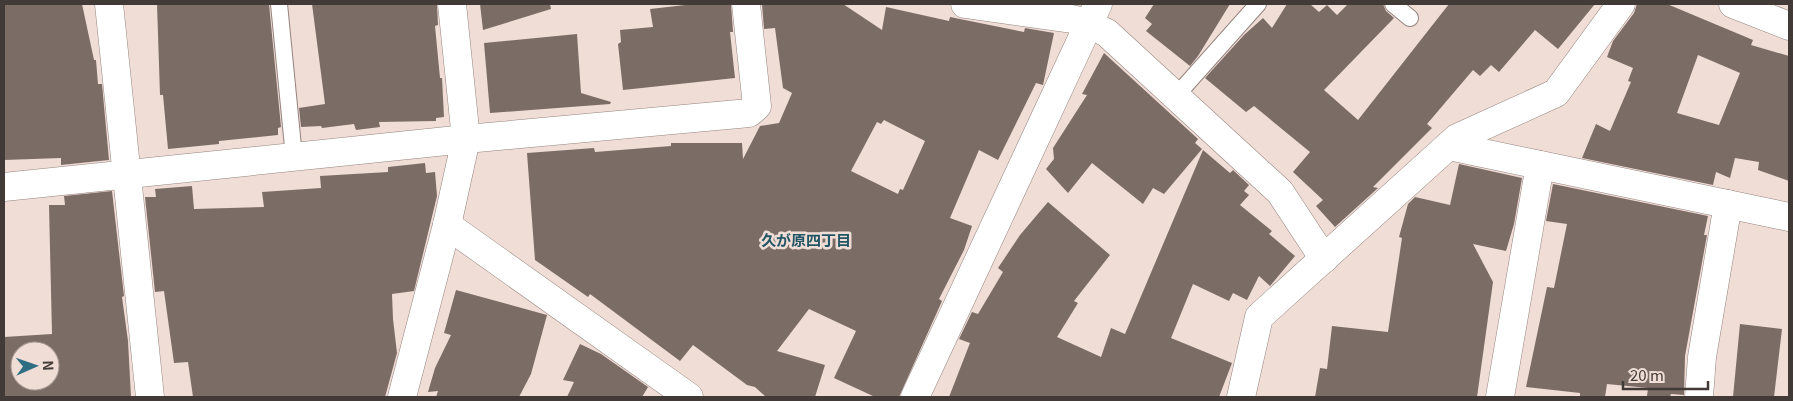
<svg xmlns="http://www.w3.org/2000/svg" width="1793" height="401" viewBox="0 0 1793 401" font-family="Georgia,'Noto Sans JP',serif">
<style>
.building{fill:#7c6c66;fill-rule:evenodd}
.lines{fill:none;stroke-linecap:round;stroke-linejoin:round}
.service-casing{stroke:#95847e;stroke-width:18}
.minor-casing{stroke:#95847e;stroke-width:29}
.tertiary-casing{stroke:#95847e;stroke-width:29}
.service{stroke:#fff;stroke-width:16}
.minor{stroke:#fff;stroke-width:28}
.tertiary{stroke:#fff;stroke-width:28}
.labels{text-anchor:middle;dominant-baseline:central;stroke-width:5;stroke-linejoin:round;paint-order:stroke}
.neighbourhood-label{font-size:15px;font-weight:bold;fill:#225565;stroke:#efddd6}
</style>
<rect width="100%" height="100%" fill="#efddd6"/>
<g class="building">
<polygon points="4,4 82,4 94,60 96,60 98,84 102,84 109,160 61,165 61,158 4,160"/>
<polygon points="157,4 269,4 281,127 278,128 278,135 219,141 219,144 168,149 163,95 160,95"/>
<polygon points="312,4 437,4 438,25 435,26 440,78 442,78 444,117 436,118 436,121 379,122 380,127 356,130 354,124 322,128 321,126 301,127 299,108 325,104"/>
<polygon points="480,4 550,4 551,9 483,30"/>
<polygon points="694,4 731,4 733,32 730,32 735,78 623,90 618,44 621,42 620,30 653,27 650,9"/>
<path d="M762,4H843L882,30L886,7L949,21L950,17L1024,32L1025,28L1054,33L1043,85L1036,83L998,160L979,150L950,218L972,226L964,250L939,299L942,301L899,397H875L834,378L856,331L809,309L777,351L825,365L815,397H766L755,387L747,385L693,345L680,361L590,294L588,297L535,260L527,153L594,148L595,152L671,146V143H742L743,159L760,126L779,123L792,93L783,88L775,28L764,29ZM884,120L925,141L903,190L900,189L898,194L851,171L877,122L881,124Z"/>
<polygon points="1154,4 1230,4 1198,56 1190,66 1146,31 1152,24 1145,18"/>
<polygon points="1287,4 1310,4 1319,12 1327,5 1337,15 1348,4 1383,4 1386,11 1394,18 1324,90 1358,120 1449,4 1595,4 1558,49 1535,30 1499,72 1491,65 1480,76 1473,70 1427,124 1432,128 1373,187 1378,188 1335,227 1316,206 1323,200 1293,172 1310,152 1254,106 1246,112 1205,78 1244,35 1263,18 1272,28"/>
<path d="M1637,4H1667L1753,40L1751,45L1789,56V181L1758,170L1759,162L1735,158L1730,178L1716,172L1713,185L1582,158L1596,124L1610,131L1631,82L1628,81L1633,68L1607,57L1613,41L1634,13ZM1698,55L1740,73L1719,125L1677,113Z"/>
<polygon points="577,34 581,93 611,102 610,104 490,113 484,43"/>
<polygon points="1104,53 1198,139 1195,143 1202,149 1164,194 1153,188 1143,204 1092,163 1068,193 1046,169 1054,159 1053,148 1087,95 1082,94"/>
<polygon points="1203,150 1230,173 1233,170 1249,185 1244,191 1249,195 1240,205 1272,231 1269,234 1295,256 1270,286 1259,276 1247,300 1233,293 1229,301 1193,284 1171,338 1232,363 1219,397 949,397 970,343 959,339 972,312 978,314 1003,272 998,268 1020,235 1048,202 1110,255 1074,301 1078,303 1057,337 1101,357 1111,328 1125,334"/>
<polygon points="425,163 426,173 435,172 437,196 414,291 392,294 393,319 397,353 385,397 193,397 188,362 174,363 164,291 155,292 145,197 156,197 155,189 192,186 194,209 264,207 262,192 321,188 320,176 388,172 388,167"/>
<polygon points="1459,164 1522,178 1514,224 1506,251 1473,244 1493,282 1477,397 1315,397 1320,368 1327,369 1332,326 1388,332 1402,238 1399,237 1408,204 1415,197 1450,205"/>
<polygon points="1553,184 1708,216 1704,235 1707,235 1685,356 1684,395 1671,394 1670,397 1647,396 1648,388 1607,384 1605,397 1580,397 1580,393 1526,387 1547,287 1554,288 1567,224 1546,221"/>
<path d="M112,191L124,296L122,297L128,341L131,397H4V337L52,334L49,205H65L64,196ZM20,351H50V381H20Z"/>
<polygon points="456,290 547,315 531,374 519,397 436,397 438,391 428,392 435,368 451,335 444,333"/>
<polygon points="1740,324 1782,329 1774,397 1733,397"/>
<polygon points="580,344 601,354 648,387 642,397 567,397 574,382 563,380"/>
</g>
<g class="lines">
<g class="service-casing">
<g id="service">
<polyline points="279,4 294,157"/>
<polyline points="1393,4 1410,18"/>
<polyline points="1175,97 1258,4"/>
</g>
</g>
<g class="minor-casing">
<g id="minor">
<polyline points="109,4 150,397"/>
<polyline points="965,4 1072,19 1087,23 1107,33 1280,192 1324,259"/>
<polyline points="1449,146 1789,217"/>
<polyline points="447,225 689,397"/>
<polyline points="402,397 447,225 466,139 452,4"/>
<polyline points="915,397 1098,4"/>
<polyline points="1241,397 1259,317 1457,138 1556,93 1621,4"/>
<polyline points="1500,397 1540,165"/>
<polyline points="1699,397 1702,357 1728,204"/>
</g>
</g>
<g class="tertiary-casing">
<g id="tertiary">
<polyline points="1733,4 1789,26"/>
<polyline points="4,187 466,139 749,113 757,106 746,4"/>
</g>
</g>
<use href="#service" class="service"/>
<use href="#minor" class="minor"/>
<use href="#tertiary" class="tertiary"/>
</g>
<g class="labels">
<g class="neighbourhood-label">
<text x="806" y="239">久が原四丁目</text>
</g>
</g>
<rect width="1793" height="401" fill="none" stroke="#413a37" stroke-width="10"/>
<g transform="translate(35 366) rotate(88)"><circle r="24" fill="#efddd6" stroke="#a99c96"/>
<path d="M0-4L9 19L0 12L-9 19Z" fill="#2e6d82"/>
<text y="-8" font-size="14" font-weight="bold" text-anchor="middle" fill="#413a37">N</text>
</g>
<path d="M1623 381v8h85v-8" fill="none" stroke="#413a37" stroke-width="2.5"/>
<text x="1630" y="381" font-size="15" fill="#413a37" stroke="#efddd6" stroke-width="4" paint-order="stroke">20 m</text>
</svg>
